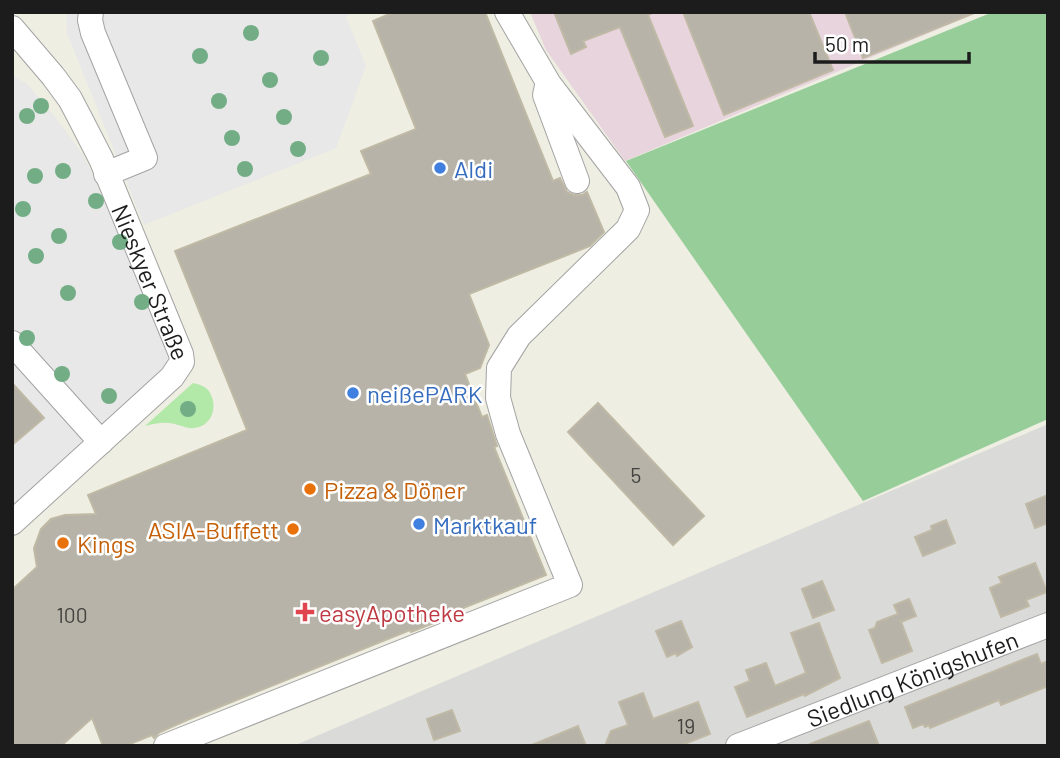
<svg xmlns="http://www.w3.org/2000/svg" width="1060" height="758" viewBox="0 0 1060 758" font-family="Barlow,sans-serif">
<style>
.residential{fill:#dadad9}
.industrial{fill:#e7d4dd}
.grass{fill:#b2e8a8}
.forest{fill:#97cd99}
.parking{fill:#e8e8e8}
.building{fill:#b7b3a8;stroke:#bfb9a5;stroke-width:2}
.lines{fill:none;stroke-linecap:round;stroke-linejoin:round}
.minor-casing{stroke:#a3a3a3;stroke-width:26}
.minor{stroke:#fff;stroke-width:24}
.tree{fill:#72ad85}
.shop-dot{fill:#3f7fe0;stroke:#fff;stroke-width:2.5}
.food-dot{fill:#e8710a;stroke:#fff;stroke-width:2.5}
.health-dot{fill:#e0444e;stroke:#fff;stroke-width:2.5}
.labels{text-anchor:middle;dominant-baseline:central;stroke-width:5;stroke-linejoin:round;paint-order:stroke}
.number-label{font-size:21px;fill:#43423f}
.shop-label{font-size:24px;fill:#366cbe;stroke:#fff;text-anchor:start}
.street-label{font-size:24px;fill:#1c1c1c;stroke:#fff}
.food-label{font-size:24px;fill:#c56008;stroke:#fff;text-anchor:start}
.health-label{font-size:24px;fill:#be3a42;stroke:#fff;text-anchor:start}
</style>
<rect width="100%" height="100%" fill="#eeeee2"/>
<polygon class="residential" points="1048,424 1048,746 293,746"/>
<polygon class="industrial" points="530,12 979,12 625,161 546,50"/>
<path class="grass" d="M193,383C201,385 208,387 211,395C218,409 210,427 194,428C188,429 183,426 178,425C167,421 156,423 145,426Z"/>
<polygon class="forest" points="993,12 1048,12 1048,419 863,501 626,161"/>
<g class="parking">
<polygon points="66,12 355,12 346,17 366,66 336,148 144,225 67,33"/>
<polygon points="12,75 27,84 56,118 85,158 173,356 167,375 12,512 12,445 44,418 12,383"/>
</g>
<g class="building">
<polygon points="394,12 485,12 553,181 560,178 567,192 574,195 582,195 587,192 604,232 590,246 469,294 489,345 480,368 465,374 482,417 487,415 497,446 494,447 546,575 448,614 449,617 411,632 410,630 187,720 160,732 154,738 152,735 125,746 103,746 92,718 61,746 12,746 12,590 37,567 34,548 41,529 51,519 65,515 96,514 88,495 247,430 175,251 371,174 361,151 416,129 373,21"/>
<polygon points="554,12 654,12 648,15 693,126 665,137 620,27 583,41 586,47 571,54"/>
<polygon points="683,12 809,12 833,70 724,115"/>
<polygon points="845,12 974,12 974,13 863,58"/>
<polygon points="12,383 44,418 12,445"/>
<polygon points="598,403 704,516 673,545 568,432"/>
<polygon points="1048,495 1048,523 1035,528 1026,504"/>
<polygon points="946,520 955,543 923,556 915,537 932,530 931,526"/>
<polygon points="1035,563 1047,592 1026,600 1029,606 1001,617 990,588 1002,583 999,577"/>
<polygon points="822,581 834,610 813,618 802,589"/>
<polygon points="909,599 916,616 901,622 900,619 912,651 882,663 869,630 875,628 877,622 898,614 894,605"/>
<polygon points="681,621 692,647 677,656 676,653 667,657 656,631"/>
<polygon points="819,623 840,678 805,696 804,694 747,717 735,687 750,681 746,670 766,663 775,686 806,673 791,633"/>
<polygon points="1037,654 1041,664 1048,661 1048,686 1001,705 999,700 930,728 929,725 925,727 923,724 913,728 905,707"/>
<polygon points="643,693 653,719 698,702 710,734 679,746 605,746 611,731 628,725 619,702"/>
<polygon points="452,710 460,731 434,740 427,719"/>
<polygon points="869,721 879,746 810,746 810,744"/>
<polygon points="578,726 586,746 532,746 532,745"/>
</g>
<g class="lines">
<g class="minor-casing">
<g id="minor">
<polyline points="91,12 90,20 93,33 145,158 106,174"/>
<path id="s1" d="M12,28L53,76L70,99L80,118L101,159L181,354L182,362L172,377L12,523"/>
<polyline points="547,86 545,95 577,181"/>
<polyline points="12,343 101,442"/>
<polyline points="166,746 570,585 508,434 498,398 499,368 519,336 628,229 637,210 628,187 549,84 507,12"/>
<path id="s2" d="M738,746L1048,625"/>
</g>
</g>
<use href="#minor" class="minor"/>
</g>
<g class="tree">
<circle cx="251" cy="33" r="8"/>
<circle cx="200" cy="56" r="8"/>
<circle cx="321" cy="58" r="8"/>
<circle cx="270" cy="80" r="8"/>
<circle cx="219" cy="101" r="8"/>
<circle cx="41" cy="106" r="8"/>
<circle cx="27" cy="116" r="8"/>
<circle cx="284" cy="117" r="8"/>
<circle cx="232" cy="138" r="8"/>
<circle cx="298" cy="149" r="8"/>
<circle cx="245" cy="169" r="8"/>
<circle cx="63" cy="171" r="8"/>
<circle cx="35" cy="176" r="8"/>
<circle cx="96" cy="201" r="8"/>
<circle cx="23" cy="209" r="8"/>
<circle cx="59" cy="236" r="8"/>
<circle cx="120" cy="242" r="8"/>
<circle cx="36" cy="256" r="8"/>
<circle cx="68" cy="293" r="8"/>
<circle cx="142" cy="302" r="8"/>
<circle cx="27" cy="338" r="8"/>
<circle cx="62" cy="374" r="8"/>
<circle cx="109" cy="396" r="8"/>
<circle cx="188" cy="409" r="8"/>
</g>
<g class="shop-dot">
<circle cx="440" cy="168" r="7"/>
<circle cx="353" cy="393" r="7"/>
<circle cx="419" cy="524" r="7"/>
</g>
<g class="food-dot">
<circle cx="310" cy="489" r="7"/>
<circle cx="293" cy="529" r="7"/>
<circle cx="63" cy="543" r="7"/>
</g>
<path class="health-dot" d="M301.5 601.5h7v7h7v7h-7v7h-7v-7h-7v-7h7z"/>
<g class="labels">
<g class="number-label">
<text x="636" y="474">5</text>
<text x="72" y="614">100</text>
<text x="686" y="725">19</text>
</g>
<g class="shop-label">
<text x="454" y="168">Aldi</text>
<text x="367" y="393">neißePARK</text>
<text x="433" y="524">Marktkauf</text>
</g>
<g class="street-label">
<text stroke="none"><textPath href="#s1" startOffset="292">Nieskyer Straße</textPath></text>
<text stroke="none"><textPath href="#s2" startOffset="187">Siedlung Königshufen</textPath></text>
</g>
<g class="food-label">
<text x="324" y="489">Pizza &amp; Döner</text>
<text x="279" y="529" text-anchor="end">ASIA-Buffett</text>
<text x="77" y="543">Kings</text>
</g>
<g class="health-label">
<text x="319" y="612">easyApotheke</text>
</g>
</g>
<rect width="1060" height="758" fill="none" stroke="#1c1c1c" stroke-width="28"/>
<path d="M815 52v10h154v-10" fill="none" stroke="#1c1c1c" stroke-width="3.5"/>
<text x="825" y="52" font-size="21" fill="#1c1c1c" stroke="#ffffff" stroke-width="5" paint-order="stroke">50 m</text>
</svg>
